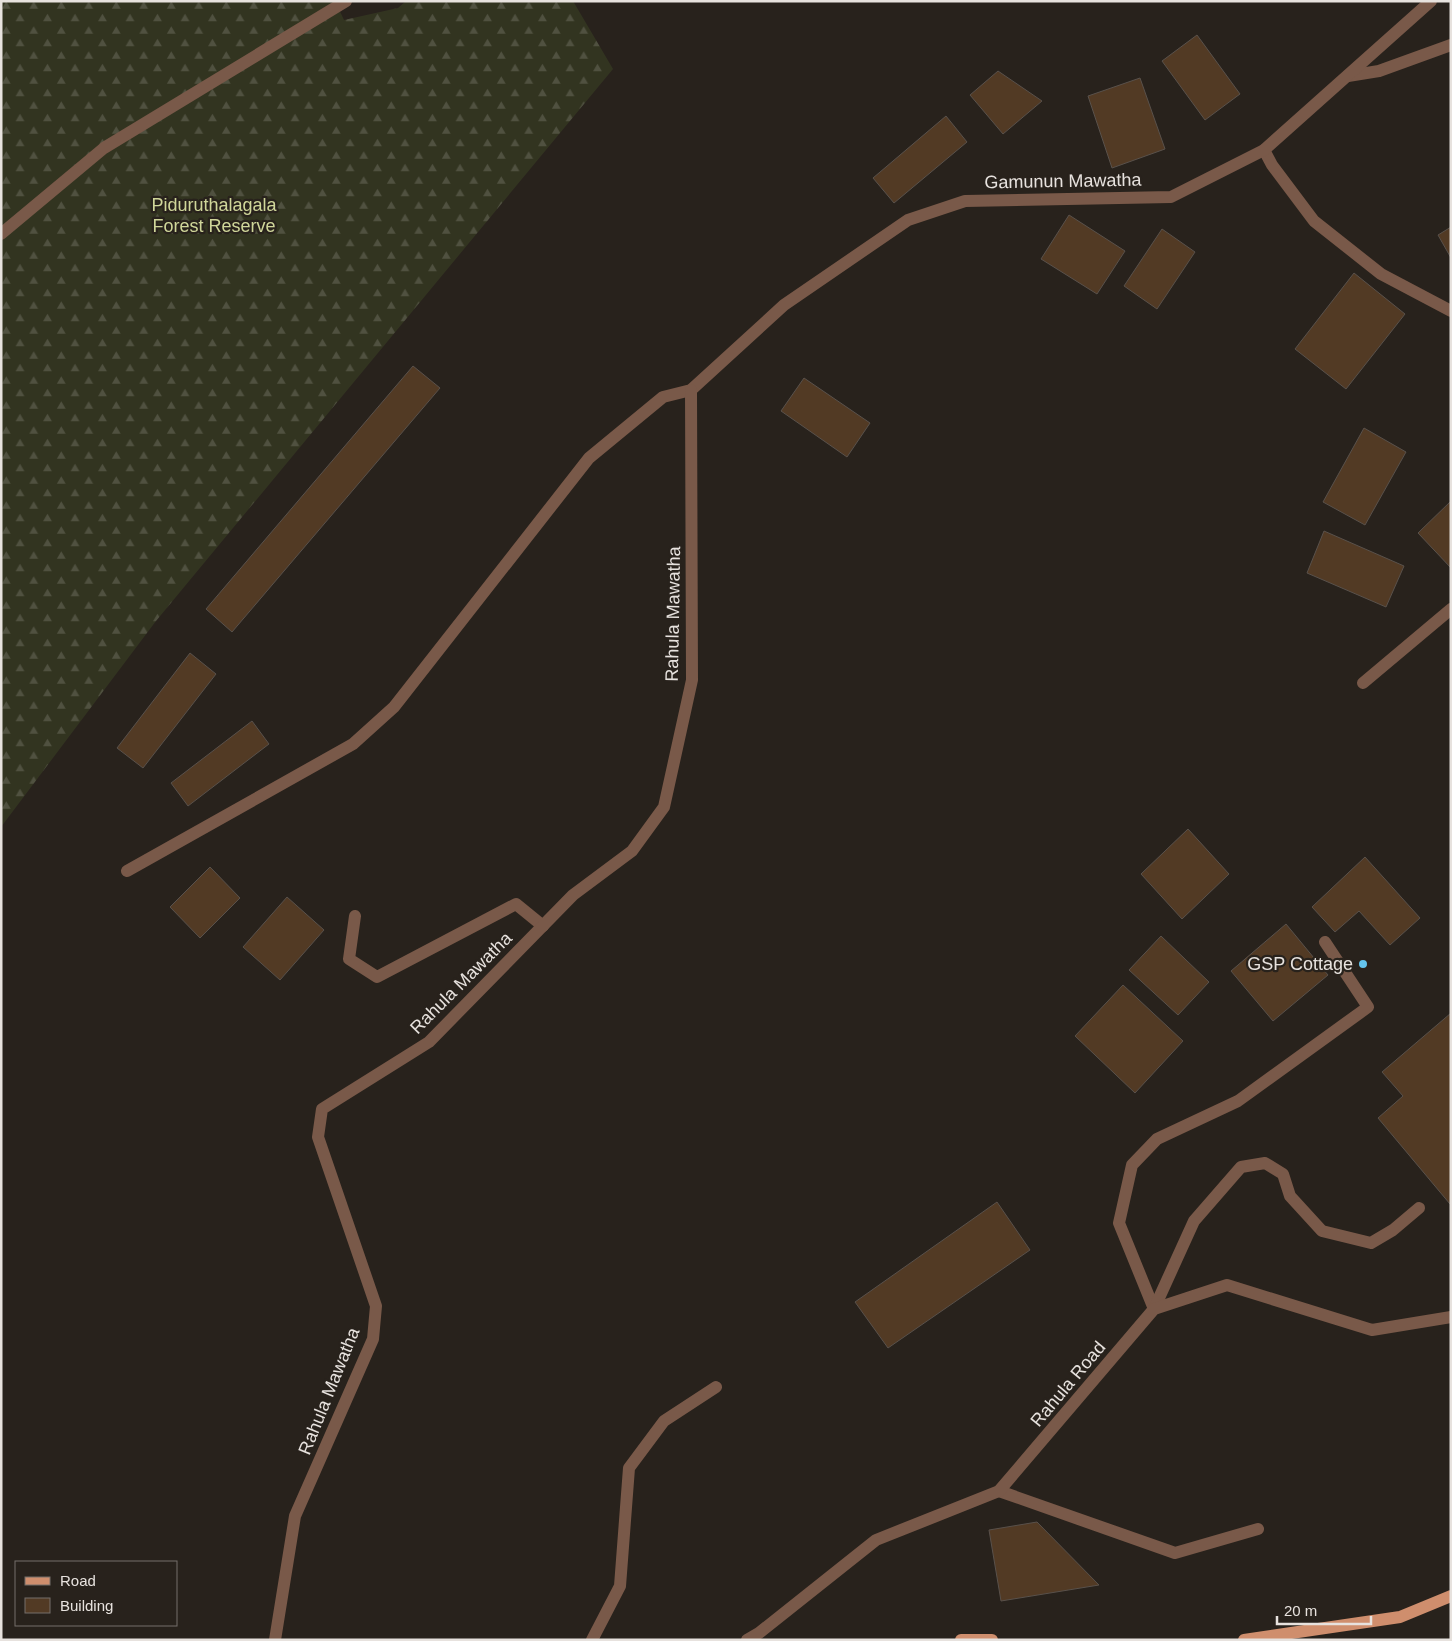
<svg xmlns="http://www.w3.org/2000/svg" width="1452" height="1641" viewBox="0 0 1452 1641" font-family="Arial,sans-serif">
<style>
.forest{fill:url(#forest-firs)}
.building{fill:#523a24;stroke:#59514b}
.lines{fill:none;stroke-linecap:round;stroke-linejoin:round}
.minor{stroke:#795949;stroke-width:12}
.major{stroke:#cf8e6d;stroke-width:12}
.poi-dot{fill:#64c5ee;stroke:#28221c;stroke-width:2}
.labels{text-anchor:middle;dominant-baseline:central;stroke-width:4.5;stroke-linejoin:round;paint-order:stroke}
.street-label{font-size:18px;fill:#e7e2de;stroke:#28221c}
.park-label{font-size:18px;fill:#d0d69a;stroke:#28221c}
.poi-label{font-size:18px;fill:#e7e2de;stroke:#28221c;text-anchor:end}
</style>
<defs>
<pattern id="forest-firs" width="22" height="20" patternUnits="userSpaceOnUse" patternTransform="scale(1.25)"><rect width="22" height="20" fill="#323420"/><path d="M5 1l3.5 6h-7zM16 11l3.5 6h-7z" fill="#505140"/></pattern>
</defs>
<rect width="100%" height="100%" fill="#28221c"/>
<polygon class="forest" points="1,1 335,1 344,20 398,8 406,1 573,1 613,69 156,621 1,827"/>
<g class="building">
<polygon points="1197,35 1240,94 1205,120 1162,61"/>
<polygon points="998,71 1042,101 1003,134 970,95"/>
<polygon points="1140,78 1165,149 1112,168 1088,96"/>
<polygon points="946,116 967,142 894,203 873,178"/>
<polygon points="1069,215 1125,251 1097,294 1041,259"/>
<polygon points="1451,227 1451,258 1438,235"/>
<polygon points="1162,229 1195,252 1157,309 1124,286"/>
<polygon points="1354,273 1405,314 1346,389 1295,349"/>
<polygon points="413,366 440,388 232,632 206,609"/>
<polygon points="804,378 870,423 847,457 781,411"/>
<polygon points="1364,428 1406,452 1365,525 1323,502"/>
<polygon points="1451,501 1451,568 1418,533"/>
<polygon points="1324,531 1404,566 1386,607 1307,573"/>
<polygon points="190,653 216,674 143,768 117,748"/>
<polygon points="252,721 269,744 188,806 171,783"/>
<polygon points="1188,829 1229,874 1182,919 1141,874"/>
<polygon points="1365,857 1420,918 1390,945 1359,911 1335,932 1312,907"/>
<polygon points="210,867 240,898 200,938 170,907"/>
<polygon points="287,897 324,930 280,980 243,947"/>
<polygon points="1286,924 1328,975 1273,1021 1231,971"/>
<polygon points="1161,936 1209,982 1178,1015 1129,970"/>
<polygon points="1123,985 1183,1041 1135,1093 1075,1036"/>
<polygon points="1451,1013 1451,1203 1450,1204 1378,1118 1403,1096 1382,1072"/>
<polygon points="997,1202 1030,1250 888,1348 855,1302"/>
<polygon points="1037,1522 1099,1585 1001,1601 989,1530"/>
</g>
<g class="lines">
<g class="minor">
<polyline points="1348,76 1379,71 1451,45"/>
<polyline points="1264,150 1272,165 1314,221 1381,274 1451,311"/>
<polyline points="1,234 104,148 346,1"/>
<polyline points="1363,683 1451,609"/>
<polyline points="127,871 353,744 394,707 589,458 663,397 691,390 784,305 908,220 965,201 1171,197 1264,150 1431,1"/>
<polyline points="355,916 349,959 377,977 516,904 543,926"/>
<polyline points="1154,1309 1119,1223 1132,1165 1157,1139 1238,1101 1368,1007 1325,942"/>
<polyline points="1154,1309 1194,1221 1241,1167 1265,1163 1283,1174 1290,1196 1322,1231 1371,1243 1393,1230 1419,1208"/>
<polyline points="999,1491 1175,1553 1258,1529"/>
<polyline points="275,1640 295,1516 373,1339 376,1306 318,1137 322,1109 429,1042 573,895 632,851 664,807 692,680 691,390"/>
<polyline points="592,1640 620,1586 629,1468 664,1421 716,1387"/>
<polyline points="747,1640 759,1633 876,1540 999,1491 1154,1309 1227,1285 1372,1330 1451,1317"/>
</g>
<g class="major">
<polyline points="961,1640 992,1640"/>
<polyline points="1244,1640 1400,1617 1451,1596"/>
</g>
</g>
<circle class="poi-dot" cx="1363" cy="964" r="5"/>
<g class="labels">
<g class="street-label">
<text transform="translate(1063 181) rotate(-1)">Gamunun Mawatha</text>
<text transform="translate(673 614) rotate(-89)">Rahula Mawatha</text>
<text transform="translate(461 983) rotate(-45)">Rahula Mawatha</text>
<text transform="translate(1068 1384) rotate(-50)">Rahula Road</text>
<text transform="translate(329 1391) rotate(-68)">Rahula Mawatha</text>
</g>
<g class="park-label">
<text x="214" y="205">Piduruthalagala<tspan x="214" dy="21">Forest Reserve</tspan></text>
</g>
<g class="poi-label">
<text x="1353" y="964">GSP Cottage</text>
</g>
</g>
<rect width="1452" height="1641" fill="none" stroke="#e7e2de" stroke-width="5"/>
<rect x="15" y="1561" width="162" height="65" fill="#28221c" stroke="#746f6a"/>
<rect x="25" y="1577" width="25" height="8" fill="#cf8e6d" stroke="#746f6a"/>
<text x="60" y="1586" font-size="15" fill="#e7e2de">Road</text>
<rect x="25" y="1598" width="25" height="15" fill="#523a24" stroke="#746f6a"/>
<text x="60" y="1611" font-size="15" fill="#e7e2de">Building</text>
<path d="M1277 1616v8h94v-8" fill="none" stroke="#e7e2de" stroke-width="2.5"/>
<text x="1284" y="1616" font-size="15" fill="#e7e2de" stroke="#28221c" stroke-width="4" paint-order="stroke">20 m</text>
</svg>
